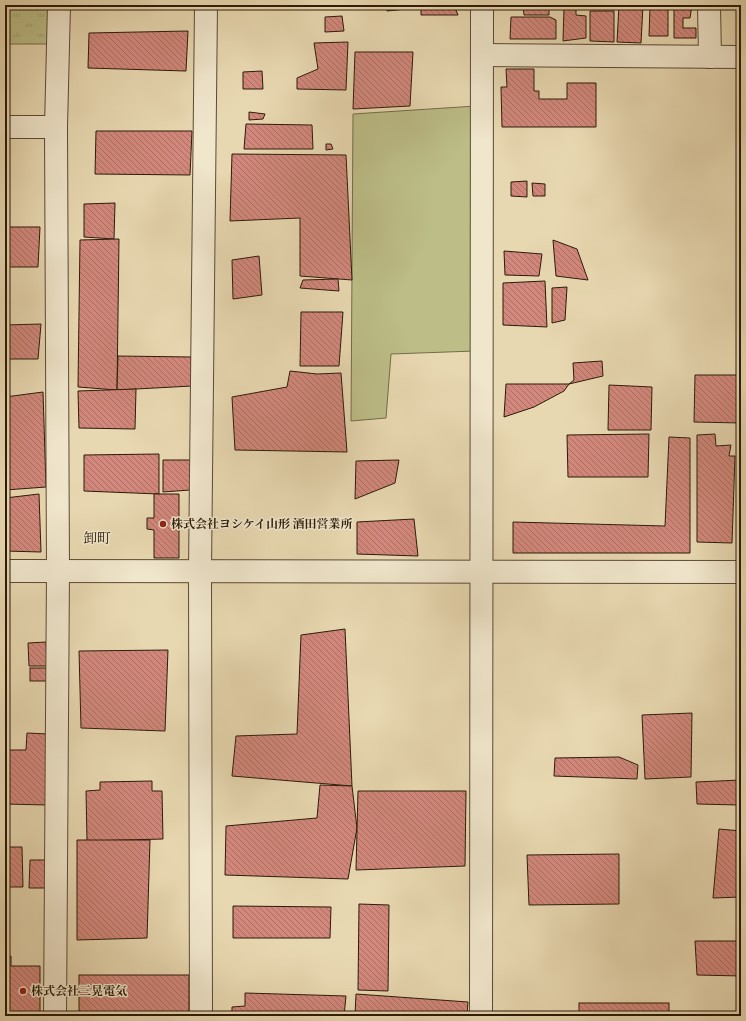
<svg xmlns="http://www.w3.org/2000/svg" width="746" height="1021" viewBox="0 0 746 1021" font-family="'IM FELL Great Primer','Noto Serif JP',serif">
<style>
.grass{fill:#bcbd87;stroke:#746c48}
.park{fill:url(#park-tufts);stroke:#746c48}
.building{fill:url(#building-back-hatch);stroke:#2c1a09}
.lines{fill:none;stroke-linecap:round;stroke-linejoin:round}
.minor-casing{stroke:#5b4a33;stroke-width:24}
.minor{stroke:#f0e6cc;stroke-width:22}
.poi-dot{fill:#8f2418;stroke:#f0e6cc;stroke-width:1.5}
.labels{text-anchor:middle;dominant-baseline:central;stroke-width:3;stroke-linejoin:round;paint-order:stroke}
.poi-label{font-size:12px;font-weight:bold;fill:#2c1a09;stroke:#f0e6cc;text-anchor:start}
.quarter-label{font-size:14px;fill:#2c1a09;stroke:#f0e6cc}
</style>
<defs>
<pattern id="park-tufts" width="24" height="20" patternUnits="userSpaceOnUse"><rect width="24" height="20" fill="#bcbd87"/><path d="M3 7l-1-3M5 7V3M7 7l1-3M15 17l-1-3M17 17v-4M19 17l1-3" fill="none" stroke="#a2a273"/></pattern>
<pattern id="building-back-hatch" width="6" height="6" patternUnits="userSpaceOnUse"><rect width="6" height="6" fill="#d2887c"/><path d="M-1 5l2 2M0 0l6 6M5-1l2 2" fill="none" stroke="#ab6e64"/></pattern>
</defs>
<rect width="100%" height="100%" fill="#e8d8b1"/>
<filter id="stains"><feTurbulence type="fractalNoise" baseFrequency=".005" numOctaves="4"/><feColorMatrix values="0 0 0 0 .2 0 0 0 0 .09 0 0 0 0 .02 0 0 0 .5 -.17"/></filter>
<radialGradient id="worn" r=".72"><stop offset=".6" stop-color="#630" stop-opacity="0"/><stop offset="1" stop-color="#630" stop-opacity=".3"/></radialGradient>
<polygon class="grass" points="476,106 475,351 391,354 386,418 351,421 353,114"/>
<polygon class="park" points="5,5 53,5 52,44 5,44"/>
<g class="building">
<polygon points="233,5 340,5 340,8"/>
<polygon points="387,5 397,5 397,10 387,11"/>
<polygon points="397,5 421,5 421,7 397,10"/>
<polygon points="421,5 454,5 458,15 421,15"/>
<polygon points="523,5 549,5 549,15 524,15"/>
<polygon points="619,5 643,5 641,43 617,42"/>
<polygon points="674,5 692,5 690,18 683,18 683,28 696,28 696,38 674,38"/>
<polygon points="564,7 576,7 576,15 586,16 586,38 563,41"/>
<polygon points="650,7 668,7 668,36 649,36"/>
<polygon points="738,8 741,8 741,34 738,33"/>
<polygon points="590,11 614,11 614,42 590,41"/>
<polygon points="342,16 344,31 325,32 325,17"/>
<polygon points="511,17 550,17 556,20 556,39 510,39"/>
<polygon points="188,31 186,71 88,68 89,33"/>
<polygon points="348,42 346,90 297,89 297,78 318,69 314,43"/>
<polygon points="355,52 413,52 410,106 353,109"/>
<polygon points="506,69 534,69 534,91 539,91 539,99 567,99 567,83 596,83 596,127 502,127 501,87 507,87"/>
<polygon points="262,71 263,89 243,89 243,72"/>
<polygon points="249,112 265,114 263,119 249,120"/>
<polygon points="246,124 312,125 313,149 244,149"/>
<polygon points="96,131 192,131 190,175 95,174"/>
<polygon points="326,144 331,144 333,149 326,150"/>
<polygon points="232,154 346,155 352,280 300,276 300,218 230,221"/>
<polygon points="527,181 527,197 511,196 511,182"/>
<polygon points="532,183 545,184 545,196 533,196"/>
<polygon points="115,203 114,239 84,237 84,204"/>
<polygon points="5,227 40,227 38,267 5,267"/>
<polygon points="119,239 117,390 78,387 80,240"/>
<polygon points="553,240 577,249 588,280 556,276"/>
<polygon points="504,251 542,254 539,276 505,275"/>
<polygon points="259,256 262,295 233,299 232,260"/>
<polygon points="338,279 339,291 300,288 303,280"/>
<polygon points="545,281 547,327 503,325 503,283"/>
<polygon points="567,287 565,320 552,323 552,288"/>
<polygon points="301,312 343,312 339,366 300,366"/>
<polygon points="41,324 38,359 5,359 5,325"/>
<polygon points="118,356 191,357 192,386 117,390"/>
<polygon points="602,361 603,376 569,384 574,380 573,363"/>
<polygon points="290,371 317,374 341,373 347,452 235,450 232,397 287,387"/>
<polygon points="695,375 741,375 741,423 694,422"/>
<polygon points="506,384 569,384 564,391 534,407 504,417"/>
<polygon points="609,385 652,387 651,430 608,430"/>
<polygon points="136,389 135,429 79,428 78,391"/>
<polygon points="43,392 46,487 5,490 5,397"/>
<polygon points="649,434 648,477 568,477 567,435"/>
<polygon points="715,434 716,446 731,445 729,456 735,456 732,543 697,542 697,435"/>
<polygon points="669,437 690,438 690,553 513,553 513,522 665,526"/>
<polygon points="159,454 159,494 84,491 84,455"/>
<polygon points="163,460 191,460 190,490 163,492"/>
<polygon points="399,460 395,483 355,499 356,461"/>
<polygon points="39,494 41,552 5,551 5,498"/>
<polygon points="154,494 179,494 179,558 154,558 154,530 147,529 147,518 154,518"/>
<polygon points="414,519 418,556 357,554 357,522"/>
<polygon points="345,629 352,786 232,776 236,736 297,734 301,635"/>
<polygon points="46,642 47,666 29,666 28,643"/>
<polygon points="168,650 165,731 81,728 79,651"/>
<rect x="30" y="668" width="17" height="13"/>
<polygon points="692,713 691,777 645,779 642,715"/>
<polygon points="27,733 48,734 46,805 5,804 5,750 26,750"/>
<polygon points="619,757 638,765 637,779 554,776 555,758"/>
<polygon points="741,780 739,805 697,804 696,782"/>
<polygon points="152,781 152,791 162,791 163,839 87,841 86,791 100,790 100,782"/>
<polygon points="320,785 352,786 357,828 348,879 225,875 226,826 317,818"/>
<polygon points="358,791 466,791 465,866 356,870"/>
<polygon points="719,829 741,831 741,897 713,898"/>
<polygon points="77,840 150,840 147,938 77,940"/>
<polygon points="5,847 22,847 23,887 5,887"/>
<polygon points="619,854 619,904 529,905 527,855"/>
<polygon points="30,860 46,860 45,888 29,888"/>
<polygon points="359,904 389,905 388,991 358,990"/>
<polygon points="233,906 331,907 330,938 233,938"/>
<polygon points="695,941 741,941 741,976 697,975"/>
<polygon points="5,956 11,956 11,966 40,966 40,1016 5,1016"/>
<rect x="79" y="975" width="110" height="41"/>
<polygon points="245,993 346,996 344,1016 232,1016 232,1007 245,1006"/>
<polygon points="356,994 468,1002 467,1016 355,1016"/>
<rect x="579" y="1003" width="90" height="13"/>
</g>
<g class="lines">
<g class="minor-casing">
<g id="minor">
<polyline points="709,5 710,57"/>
<polyline points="482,55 741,57"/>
<polyline points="5,127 56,127"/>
<polyline points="5,571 741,572"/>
<polyline points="55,1016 58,571 56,127 59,5"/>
<polyline points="201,1016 200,570 206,5"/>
<polyline points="481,1016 482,5"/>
</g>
</g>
<use href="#minor" class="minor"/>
</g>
<g class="poi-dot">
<circle cx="163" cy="524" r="4"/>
<circle cx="23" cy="991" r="4"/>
</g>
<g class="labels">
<g class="poi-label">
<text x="171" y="524">株式会社ヨシケイ山形 酒田営業所</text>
<text x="31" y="991">株式会社三晃電気</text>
</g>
<g class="quarter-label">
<text x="97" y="538">卸町</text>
</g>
</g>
<rect width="746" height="1021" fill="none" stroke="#e8d8b1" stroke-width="20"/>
<rect x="6" y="6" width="734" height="1009" fill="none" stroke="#2c1a09" stroke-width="2"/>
<rect x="10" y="10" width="726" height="1001" fill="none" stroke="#2c1a09"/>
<rect width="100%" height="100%" filter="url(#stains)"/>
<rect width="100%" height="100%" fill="url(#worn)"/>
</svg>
